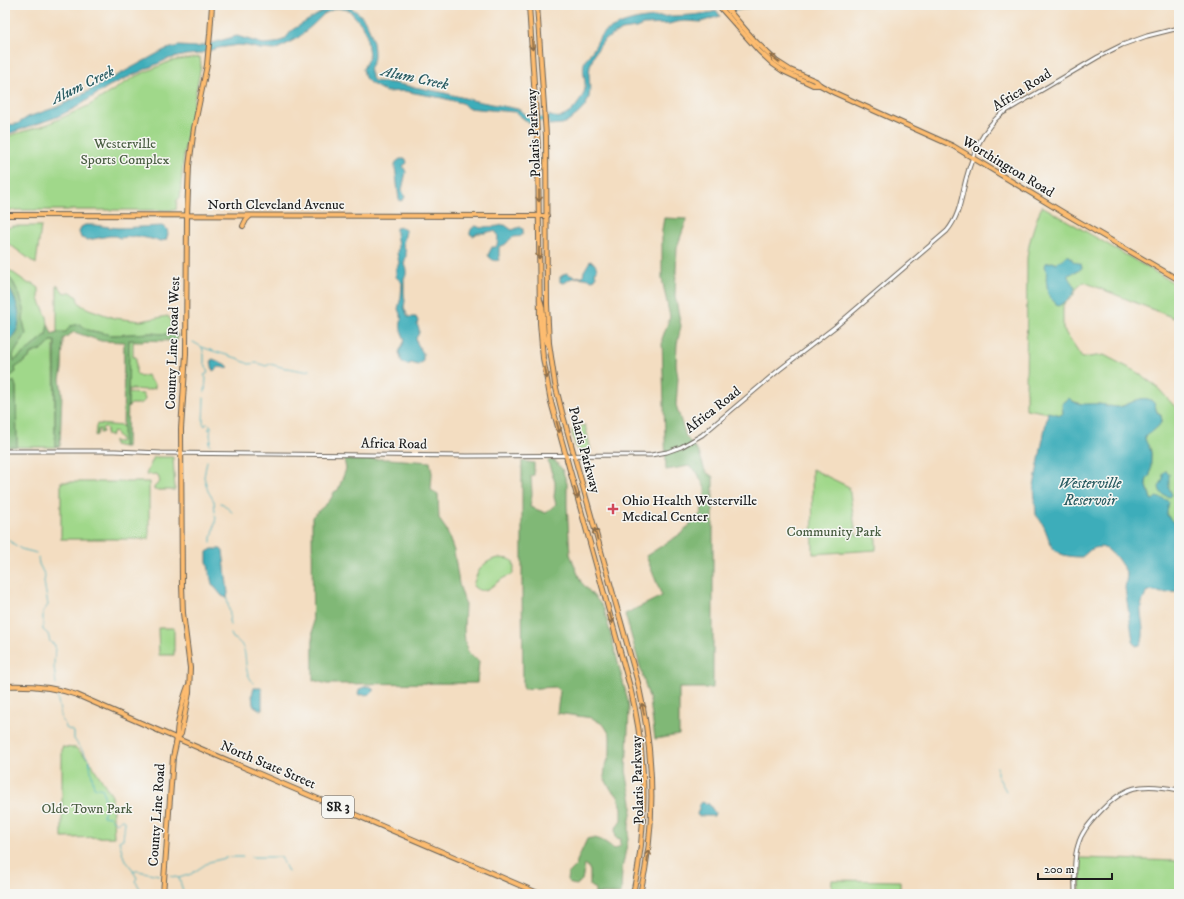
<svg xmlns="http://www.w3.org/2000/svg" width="1184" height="899" viewBox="0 0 1184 899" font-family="'IM FELL DW Pica',serif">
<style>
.green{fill:#a0d88a;stroke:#5e7a53}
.forest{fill:#80b876;stroke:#4e6a49}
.water{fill:#3eadba;stroke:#2d646b}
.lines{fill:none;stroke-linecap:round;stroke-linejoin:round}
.stream{stroke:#3eadba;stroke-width:1}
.river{stroke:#3eadba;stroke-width:4.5}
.minor-casing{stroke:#676056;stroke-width:5}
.major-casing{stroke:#676056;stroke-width:6}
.minor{stroke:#fff;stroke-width:3}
.major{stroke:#fdbc6f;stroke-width:4}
.oneway{stroke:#8c6c46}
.poi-dot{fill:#d1495b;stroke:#f6f6f2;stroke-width:1.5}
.labels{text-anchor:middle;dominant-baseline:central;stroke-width:3;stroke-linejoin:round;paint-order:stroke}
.shield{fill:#f6f6f2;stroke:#5d5d5c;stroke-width:1}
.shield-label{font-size:13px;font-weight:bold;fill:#1c1c1c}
.street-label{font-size:14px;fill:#1c1c1c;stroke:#f6f6f2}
.park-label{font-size:14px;fill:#4a5e42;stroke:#f6f6f2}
.poi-label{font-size:14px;fill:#1c1c1c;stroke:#f6f6f2;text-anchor:start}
.water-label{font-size:15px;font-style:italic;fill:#2b5d63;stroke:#f6f6f2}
</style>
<rect width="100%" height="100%" fill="#f6f6f2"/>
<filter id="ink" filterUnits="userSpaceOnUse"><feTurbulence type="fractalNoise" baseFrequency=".025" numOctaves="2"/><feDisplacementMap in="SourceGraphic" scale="8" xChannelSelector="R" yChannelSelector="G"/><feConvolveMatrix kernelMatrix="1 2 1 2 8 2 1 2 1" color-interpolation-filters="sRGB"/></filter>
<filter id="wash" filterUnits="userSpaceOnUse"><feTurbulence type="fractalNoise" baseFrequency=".012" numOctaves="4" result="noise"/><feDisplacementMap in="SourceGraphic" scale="16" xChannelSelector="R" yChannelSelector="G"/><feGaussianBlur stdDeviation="0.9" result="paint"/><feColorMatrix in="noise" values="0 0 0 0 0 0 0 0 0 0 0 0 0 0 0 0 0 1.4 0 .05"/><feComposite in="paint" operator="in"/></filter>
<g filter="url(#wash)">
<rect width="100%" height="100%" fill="#f3ddc1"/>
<g class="green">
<polygon points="200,57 201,66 184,152 180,198 177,200 176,210 5,210 5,137 48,124 88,106 136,76 171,61"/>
<path d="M1042,206L1179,286V320L1084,282L1077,288L1073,296L1063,305V329L1082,358L1104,355L1135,371L1156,386L1179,411V470L1177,472L1176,487L1179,494V536L1177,535C1176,532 1177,528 1175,526C1171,517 1163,517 1168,505L1155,499L1153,500L1151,499L1146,483V481L1150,474L1151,454L1150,448L1145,442V437L1155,429L1161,422V415L1156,410L1155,404L1151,400L1141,399L1125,405L1116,408L1099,404L1086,405L1072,401L1062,404L1063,413L1061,415L1026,409L1027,258C1029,240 1035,222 1042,206Z"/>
<polygon points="5,226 7,226 9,228 12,226 41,226 36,264 5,241"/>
<polygon points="5,267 29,284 32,283 39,288 39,299 47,317 48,324 46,335 14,361 13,355 26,334 23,321 24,309 20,296 13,282 5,273"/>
<polygon points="57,284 64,293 71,292 77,297 78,301 81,305 89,309 114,318 141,321 168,316 171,321 170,330 174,332 178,335 151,333 112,335 88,330 67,333 57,332"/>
<path d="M5,297C12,311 13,318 5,333Z"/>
<path d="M129,340H143V342H133V357H136V373L140,377L147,375L149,379L155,384V388L147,390L129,389V393L143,394L145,399C143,405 137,404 131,404L128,407Z"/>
<polygon points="50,341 55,341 54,345 55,447 17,447 16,387 14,381 11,384 5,380 16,372 15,368 29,358 30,354 45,348"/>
<polygon points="97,424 124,426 123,447 114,445 114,440 116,442 120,442 121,440 116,433 113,432 111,436 106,435 107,429 105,427 102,428 103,432 100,433 100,429 98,429 97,435 95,436 96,427"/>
<path d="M585,425L591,450H578C574,445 573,437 572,430Z"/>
<polygon points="154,457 173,457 175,490 154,490 154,487 160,482 158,475 155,474 152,475 150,474 147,476 146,474"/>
<polygon points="812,469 849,487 856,535 876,535 876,550 813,554"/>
<rect x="61" y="482" width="88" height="57"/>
<path d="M500,558L509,559L513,561L514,569L512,575C508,576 505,577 502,579C492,585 484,597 473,586C477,571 483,560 500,558Z"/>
<polygon points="158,628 174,628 174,655 159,655"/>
<polygon points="62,747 76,748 89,760 112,796 114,837 62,838"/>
<polygon points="1080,858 1179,861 1179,894 1080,894"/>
<polygon points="832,880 900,881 900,894 831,894"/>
</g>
<g class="forest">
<polygon points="664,218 687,219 677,247 675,296 681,326 677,344 676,364 678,378 676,405 686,437 699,453 705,471 713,477 713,688 679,688 679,735 655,739 650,701 625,614 662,596 646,556 682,533 701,513 706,490 697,472 689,466 666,470 662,339 670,317 662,279 662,230"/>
<path d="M5,273L13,282L20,296L24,309L23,321L26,334L13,355L14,361L46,335L48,324L52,334L57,332H66L70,326L80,324L88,330L112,335L151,333L178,335L177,341L129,340L127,447H123L124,342L101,341L74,332L63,339L62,370L60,379L62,393L60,446L55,447V341H51L45,348L30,354L29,358L15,368L16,372L5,380L11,383L14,381L16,387L17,447H5V343C25,330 20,312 12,293C10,290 6,287 5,283C4,280 5,276 5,273Z"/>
<path d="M344,459H389L430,462L432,473L431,490L438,494L439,519L446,529L454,551L459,584L465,603L464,630L465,642L468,653L479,661L477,683L327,684L313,680L312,517C320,508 331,503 334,492L338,490L346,469Z"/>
<path d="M549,460L555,461L562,469L567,483V506L570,554L581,582L600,603L604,609L628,701L629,710L626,771L632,802V809L629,825V834L622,869L621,894H595V889L590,886V871L587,865H585L582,880L577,885L571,884L567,880L568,874L576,866L577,861L587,839C596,835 608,843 614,849L620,846L621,839L616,838L615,829L622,820V808L618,796L612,791L604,778L605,768L610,754V735L604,725L592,718L557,713L560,691L555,687L523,689L522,583V461L534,463V475L531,476L532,494L530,507L546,513L556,504L554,497L555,488V482L548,462Z"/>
</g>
<g class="water">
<path d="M330,5C352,4 364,13 371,34C373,41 374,48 374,55C374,69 364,63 374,81L393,83L441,92L476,101L518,109C525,112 526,117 534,119V124L529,123L515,112L467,108L462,103L442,98L404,91L386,92L370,83L365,78L363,69L369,56L366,32L361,24L349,10L336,8L324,14L315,23L299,37L287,44L275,50L260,49L248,46L238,45L218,48L199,54L186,55L168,59L109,86L77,107L57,117L5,135V125L17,124L28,117L57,107L76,98L164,50L178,46L197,47L237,36L263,44L276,43L285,39L292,30L325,10Z"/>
<polygon points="727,5 757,5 745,9 731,11"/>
<path d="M717,11L720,16L701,22L685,21L676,22L669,24L643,25L636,28L622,30L604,40L595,53L590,66L589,74L590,90L589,97L586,105L580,112L568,122L562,124L549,125V115C553,117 556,118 561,117C571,115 584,98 585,88C586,80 581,68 585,61C587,57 590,54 592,51C596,46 598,39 601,35C604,32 608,30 612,28C645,11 682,20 717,11Z"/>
<polygon points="400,159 406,159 407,163 403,166 406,172 402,190 405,197 404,199 401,201 399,200 395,166 396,162"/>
<polygon points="85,225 94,225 118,228 162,226 167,229 168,234 166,240 161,241 136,236 120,238 115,236 109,236 88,240 81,238 79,232 81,227"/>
<path d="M502,225H505L512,230L520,227L523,229V234C520,238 519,236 514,237C507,239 509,245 500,246L499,248V260C495,262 490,259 488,255L492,247H496C498,243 499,235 496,232L492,231L485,233H478L473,236L470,234C470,230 472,227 476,226L481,228C488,225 494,228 502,225Z"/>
<path d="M401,227L406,231L403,244L406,252V256L404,264L406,270V275L404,278V293L405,301L404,307L408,317H416L418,321L417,325C421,330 419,334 416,338L417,343L423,353V361L418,365L411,363L408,365L402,363L399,352L405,340C401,331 399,327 402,319L398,309L401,297L402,283L396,277V270L399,263L397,253L398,247L396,233V228Z"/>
<path d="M1067,256H1070L1073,261L1081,264L1082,268L1078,271L1068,275V277C1070,280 1073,282 1074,285C1078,293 1065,303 1058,306L1056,305C1055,301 1053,301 1050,298C1048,294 1047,289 1047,285C1045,278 1048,273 1045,266L1046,263L1052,262L1056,263Z"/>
<path d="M590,261L593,262L596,266L597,271L595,272L596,277L595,279L592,280C587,278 576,276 570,279C568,280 567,282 564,283L560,282V277L566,273L575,277L583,276L584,271Z"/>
<path d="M5,283C19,302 28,328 5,343V333L11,323L10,308L5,297Z"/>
<polygon points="213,359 227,365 229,367 226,368 219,367 213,371 211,360"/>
<path d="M1069,398C1077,407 1088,403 1098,404C1104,404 1111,407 1117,407C1128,407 1141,393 1152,401C1156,404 1155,408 1157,412C1159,414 1161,415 1161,417C1165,424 1150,433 1145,437C1145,443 1150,446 1151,452C1151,456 1151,471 1150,475C1148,478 1146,480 1146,483L1151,499L1153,500L1156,497L1167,500L1169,502L1167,512V515L1176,526L1177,535L1179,536V592L1162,593L1148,591C1145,596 1142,601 1141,607C1140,618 1147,636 1140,645L1136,646L1133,641L1125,588L1127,575L1125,570L1117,558L1107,549L1101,547L1094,548L1090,550L1082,557C1040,557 1056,537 1036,515L1034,486L1048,412L1061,415L1063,413L1062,404Z"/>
<polygon points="1165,471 1168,472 1169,474 1169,488 1172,495 1170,497 1163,495 1160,491 1159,487 1163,479 1163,473"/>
<polygon points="212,549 221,549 223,551 228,593 227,598 222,596 212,584 207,561 207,552"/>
<path d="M370,686L373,689V692C368,696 365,694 359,695L358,693C359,687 365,687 370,686Z"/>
<polygon points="254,688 261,688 262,690 262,710 260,710 253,705 252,694"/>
<polygon points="701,802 709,804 715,813 714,816 698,816 697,814 699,809 699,805"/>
</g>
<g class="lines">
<g class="stream">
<polyline points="193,342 202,347 204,355 204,363 206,365 206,368 208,369 207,374 204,375 206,378 205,392"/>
<polyline points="202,347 213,351 240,359 242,361 249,364 257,363 266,366 270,364 285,368 288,368 303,371 310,370"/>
<polyline points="204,398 203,423 205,426 207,423 211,426 211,429 210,428 208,429 211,431 210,434 211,441 209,442 210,445"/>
<polyline points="207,461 204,477 208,491 214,501 215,512"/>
<path d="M221,503C225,504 228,510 232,512"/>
<polyline points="5,538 21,549 33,552 36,553"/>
<polyline points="211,542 211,537 213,534 216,517 215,515"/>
<polyline points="38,558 39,564 45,576 44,582 48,605 43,612 43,630 48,634 50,642 55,645 54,666 56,684"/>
<polyline points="227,598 230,615 229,621 230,625"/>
<path d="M231,634L233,638C248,645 244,658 247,671C248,676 251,679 253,683"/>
<polyline points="57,696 62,721 65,724 66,728 74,732 74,739 89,760 94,787 103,789 106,808 103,816 109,817 117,823 121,819 125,822 123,839 119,841 124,858 133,870 159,875"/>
<polyline points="997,767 997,775 1006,791"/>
<polyline points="251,857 281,857 288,872"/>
<polyline points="133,871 137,878 135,881 144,894"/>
<polyline points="170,876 179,878 184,894"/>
<polyline points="179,878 191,874 209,862 230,857 243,857"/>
</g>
<polyline class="river" points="532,120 555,119"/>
</g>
</g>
<g filter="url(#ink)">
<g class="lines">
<g class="minor-casing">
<g id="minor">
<path d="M5,451H115L161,453L467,456L651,455L667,452L681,447L702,435L779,370L835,327L947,231C960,215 961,198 966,179C972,156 983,129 1001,114L1098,57L1122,45L1147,36L1179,28"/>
<path d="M1075,894C1075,878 1073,860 1078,845C1081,833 1089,824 1097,815C1124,785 1141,782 1179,790"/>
</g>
</g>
<g class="major-casing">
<g id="major">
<path d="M529,5L538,147L540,323L543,358L551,402L630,687C647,754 648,826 633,894"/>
<path d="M537,5L546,136L547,304L549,343L555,384L562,412L638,683C654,753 657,824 640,894"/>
<polyline points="718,5 759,51 773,64 783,71 813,85 820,85"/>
<polyline points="724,5 755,41 776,61 790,70 816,81 820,85 835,93 953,146 1064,213 1179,280"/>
<polyline points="5,215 547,216"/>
<polyline points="243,226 246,220 250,216"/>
<path d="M540,300C547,314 539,333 549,346"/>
<path d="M5,686C30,685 54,687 77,695C231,763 386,827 540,894"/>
<path d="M177,739C176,726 183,699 188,686"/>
<polyline points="163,894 173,757 177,739 181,734 189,693 190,668 183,613 182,585 181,429 186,354 187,216 189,166 194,128 207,65 210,34 212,5"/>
</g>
</g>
<use href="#minor" class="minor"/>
<use href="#major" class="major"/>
</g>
<defs><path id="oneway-shaft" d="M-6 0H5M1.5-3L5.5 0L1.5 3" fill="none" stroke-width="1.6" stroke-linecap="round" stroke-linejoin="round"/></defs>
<g class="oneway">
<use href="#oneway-shaft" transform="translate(532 44) rotate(86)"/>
<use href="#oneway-shaft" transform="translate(775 59) rotate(-142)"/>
<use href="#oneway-shaft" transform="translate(539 196) rotate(90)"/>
<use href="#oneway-shaft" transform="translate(539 253) rotate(90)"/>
<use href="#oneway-shaft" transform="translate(546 373) rotate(80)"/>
<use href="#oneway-shaft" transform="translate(558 427) rotate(75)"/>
<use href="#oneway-shaft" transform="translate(576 493) rotate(74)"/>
<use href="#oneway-shaft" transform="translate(596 534) rotate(-106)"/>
<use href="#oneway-shaft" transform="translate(611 618) rotate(75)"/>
<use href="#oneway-shaft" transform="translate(643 709) rotate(-101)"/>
<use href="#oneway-shaft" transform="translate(648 856) rotate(-82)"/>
</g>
</g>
<path class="poi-dot" d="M611 503h4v4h4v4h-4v4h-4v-4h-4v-4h4z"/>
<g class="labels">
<rect class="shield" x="322" y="796" width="32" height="22" rx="3"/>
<g class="shield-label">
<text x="338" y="807">SR 3</text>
</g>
<g class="street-label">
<text transform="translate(1022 90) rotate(-32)">Africa Road</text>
<text transform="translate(534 133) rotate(-93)">Polaris Parkway</text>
<text transform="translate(1008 167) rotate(31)">Worthington Road</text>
<text x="276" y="205">North Cleveland Avenue</text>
<text transform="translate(173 343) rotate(-88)">County Line Road West</text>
<text transform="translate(713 410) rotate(-38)">Africa Road</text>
<text transform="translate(394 444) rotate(1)">Africa Road</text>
<text transform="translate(584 450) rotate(75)">Polaris Parkway</text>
<text transform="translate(268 765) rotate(23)">North State Street</text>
<text transform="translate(638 780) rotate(-92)">Polaris Parkway</text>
<text transform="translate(157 815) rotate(-86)">County Line Road</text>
</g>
<g class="park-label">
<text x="125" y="144">Westerville<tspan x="125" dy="16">Sports Complex</tspan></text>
<text x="834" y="532">Community Park</text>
<text x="87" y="809">Olde Town Park</text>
</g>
<g class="poi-label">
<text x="622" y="501">Ohio Health Westerville<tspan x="622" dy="16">Medical Center</tspan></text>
</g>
<g class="water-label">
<text transform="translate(415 78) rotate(12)">Alum Creek</text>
<text transform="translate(83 85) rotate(-26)">Alum Creek</text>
<text x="1090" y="483">Westerville<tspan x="1090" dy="17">Reservoir</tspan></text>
</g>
</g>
<rect width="1184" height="899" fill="none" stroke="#f6f6f2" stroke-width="20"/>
<path d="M1038 873v6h74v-6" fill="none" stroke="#1c1c1c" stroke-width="2"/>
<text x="1044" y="873" font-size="12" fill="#1c1c1c" stroke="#f6f6f2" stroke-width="3" paint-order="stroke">200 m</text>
</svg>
